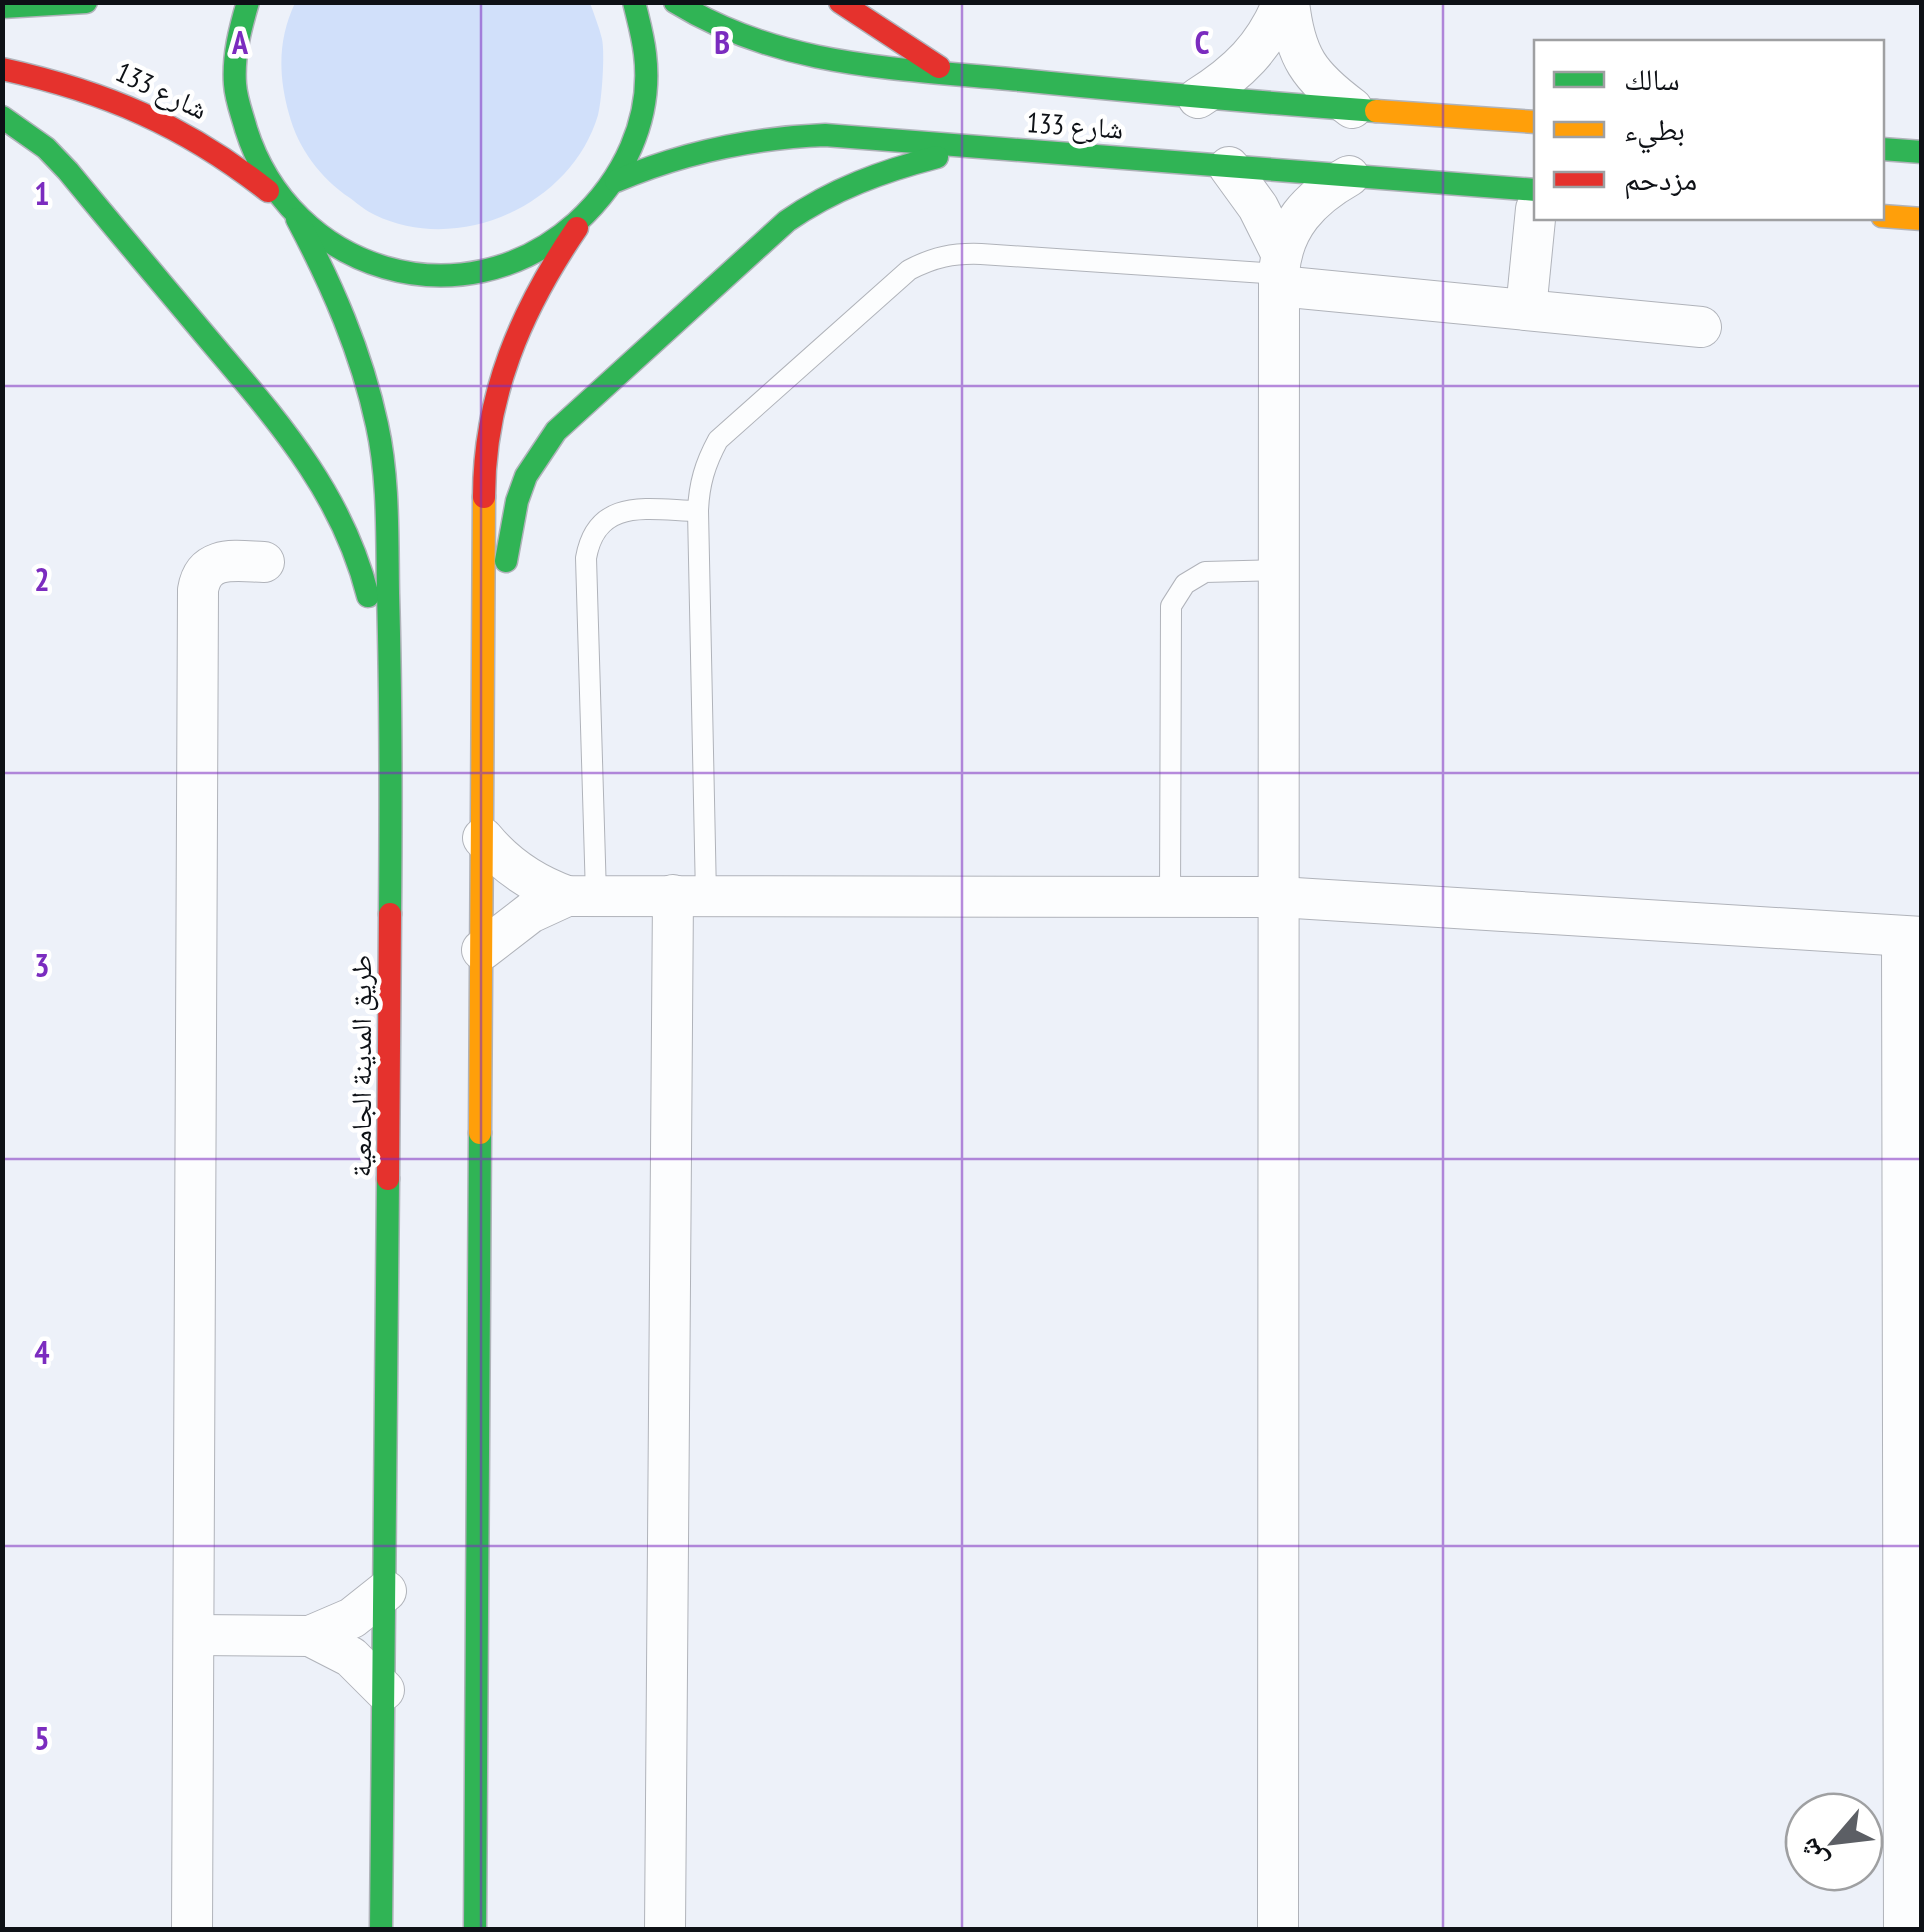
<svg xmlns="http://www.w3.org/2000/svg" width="1924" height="1932" viewBox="0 0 1924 1932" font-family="'PT Sans Narrow','Noto Naskh Arabic',sans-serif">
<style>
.grass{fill:#d1e0fa}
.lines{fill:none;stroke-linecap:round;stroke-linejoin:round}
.lane-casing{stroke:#b0b3ba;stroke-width:22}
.street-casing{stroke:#b0b3ba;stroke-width:42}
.fast-casing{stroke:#b0b3ba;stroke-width:25}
.slow-casing{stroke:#b0b3ba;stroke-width:25}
.jam-casing{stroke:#b0b3ba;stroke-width:25}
.lane{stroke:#fcfdfe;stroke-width:20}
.street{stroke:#fcfdfe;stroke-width:40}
.fast{stroke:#30b455;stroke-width:22}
.slow{stroke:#ff9f0a;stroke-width:22}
.jam{stroke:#e5322d;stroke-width:22}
.grid{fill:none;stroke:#7b2cbf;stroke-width:2.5;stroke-opacity:0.55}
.labels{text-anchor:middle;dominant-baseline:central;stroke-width:9;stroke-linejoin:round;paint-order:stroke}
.street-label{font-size:28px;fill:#0e1116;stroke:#fff}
.grid-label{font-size:32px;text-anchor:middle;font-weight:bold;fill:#7b2cbf;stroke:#fff;stroke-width:9;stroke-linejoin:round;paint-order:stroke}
</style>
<rect width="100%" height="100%" fill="#edf1f9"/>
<path class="grass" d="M295,3H590C594,14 599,27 602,39C605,53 602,100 598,115C572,204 460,256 375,215C366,211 358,204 350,198C320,178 298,148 289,114C278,75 278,39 295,3Z"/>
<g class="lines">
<g class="lane-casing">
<g id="lane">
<path d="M596,895L586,558C597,496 649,510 698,511"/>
<path d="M706,896L698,511C699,484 705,464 718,440L909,270C934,257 953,253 981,254L1279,274"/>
<polyline points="1170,899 1171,606 1185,584 1205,572 1280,570"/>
</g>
</g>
<g class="street-casing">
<g id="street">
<path d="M1289,2C1295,57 1309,76 1352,108"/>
<path d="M1198,98C1238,73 1265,47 1283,2"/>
<polyline points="1229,167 1258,207 1280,251"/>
<polyline points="1279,286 1701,327"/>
<polyline points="1526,310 1536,209"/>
<path d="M483,838C506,866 533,884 567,896L1279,897L1922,937"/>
<polyline points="1902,936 1904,1930"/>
<polyline points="482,950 530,913 567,896"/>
<polyline points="194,1635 310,1636 352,1618 386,1591"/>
<polyline points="310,1636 351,1657 384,1690"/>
<path d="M192,1930L198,590C204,554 236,561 264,562"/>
<polyline points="665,1930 673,895"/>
<path d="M1278,1930L1279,274C1282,227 1310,198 1349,176"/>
</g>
</g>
<g class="fast-casing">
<g id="fast">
<path d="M248,2C240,29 233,56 235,84C236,100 242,114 246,129C291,272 462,324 576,223C623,180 653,120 645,54C643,36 638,19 634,2"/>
<path d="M675,2C782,68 898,68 1020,80C1138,92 1257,102 1376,111"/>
<polyline points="2,7 86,2"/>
<path d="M2,117L46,148L68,171C113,226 159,280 205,335C274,417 341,489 368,596"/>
<polyline points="1882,149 1922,152"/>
<path d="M616,181C684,152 751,138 825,135L1536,190"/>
<path d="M297,219C332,285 361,351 377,425C389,479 387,537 388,593C391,700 391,807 390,914"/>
<path d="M506,561L517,501L526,476L556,431L787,221C833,189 883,171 937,157"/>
<polyline points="381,1930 388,1179"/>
<polyline points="475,1930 480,1133"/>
</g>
</g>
<g class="slow-casing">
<g id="slow">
<polyline points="1376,111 1536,122"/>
<polyline points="1882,216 1922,219"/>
<polyline points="480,1133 484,497"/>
</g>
</g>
<g class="jam-casing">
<g id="jam">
<polyline points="840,2 939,67"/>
<path d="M2,69C106,92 184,125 268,191"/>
<path d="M484,497C484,396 521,310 577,228"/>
<polyline points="388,1179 390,914"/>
</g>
</g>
<use href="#lane" class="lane"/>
<use href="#street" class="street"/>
<use href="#fast" class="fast"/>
<use href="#slow" class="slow"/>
<use href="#jam" class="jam"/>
</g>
<path class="grid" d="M481,2V1930M962,2V1930M1443,2V1930M2,386H1922M2,773H1922M2,1159H1922M2,1546H1922"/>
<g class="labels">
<g class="street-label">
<text transform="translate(162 90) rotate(25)">شارع 133</text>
<text transform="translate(1075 125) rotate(4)">شارع 133</text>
<text transform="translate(360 1066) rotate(-90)">طريق المدينة الجامعية</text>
</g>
</g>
<g class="grid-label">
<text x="240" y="54">A</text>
<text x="722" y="54">B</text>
<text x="1202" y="54">C</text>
<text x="42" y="205">1</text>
<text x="42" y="591">2</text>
<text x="42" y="977">3</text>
<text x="42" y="1364">4</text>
<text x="42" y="1750">5</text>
</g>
<rect width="1924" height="1932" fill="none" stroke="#0e1116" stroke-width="10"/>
<rect x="1534" y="40" width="350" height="180" fill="#ffffff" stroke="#9fa0a2" stroke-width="2.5"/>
<rect x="1554" y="72" width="50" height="15" fill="#30b455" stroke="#9fa0a2" stroke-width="2.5"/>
<text x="1624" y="90" font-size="30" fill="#0e1116">سالك</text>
<rect x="1554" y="122" width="50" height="15" fill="#ff9f0a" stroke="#9fa0a2" stroke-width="2.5"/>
<text x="1624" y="140" font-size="30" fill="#0e1116">بطيء</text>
<rect x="1554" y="172" width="50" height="15" fill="#e5322d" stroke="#9fa0a2" stroke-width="2.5"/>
<text x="1624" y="190" font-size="30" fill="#0e1116">مزدحم</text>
<g transform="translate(1834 1842) rotate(242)"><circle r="48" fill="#ffffff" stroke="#9fa0a2" stroke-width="2.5"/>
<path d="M0-8L18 38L0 25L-18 38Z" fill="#5c5f65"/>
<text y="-15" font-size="28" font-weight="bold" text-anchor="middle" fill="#0e1116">ش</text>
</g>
</svg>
